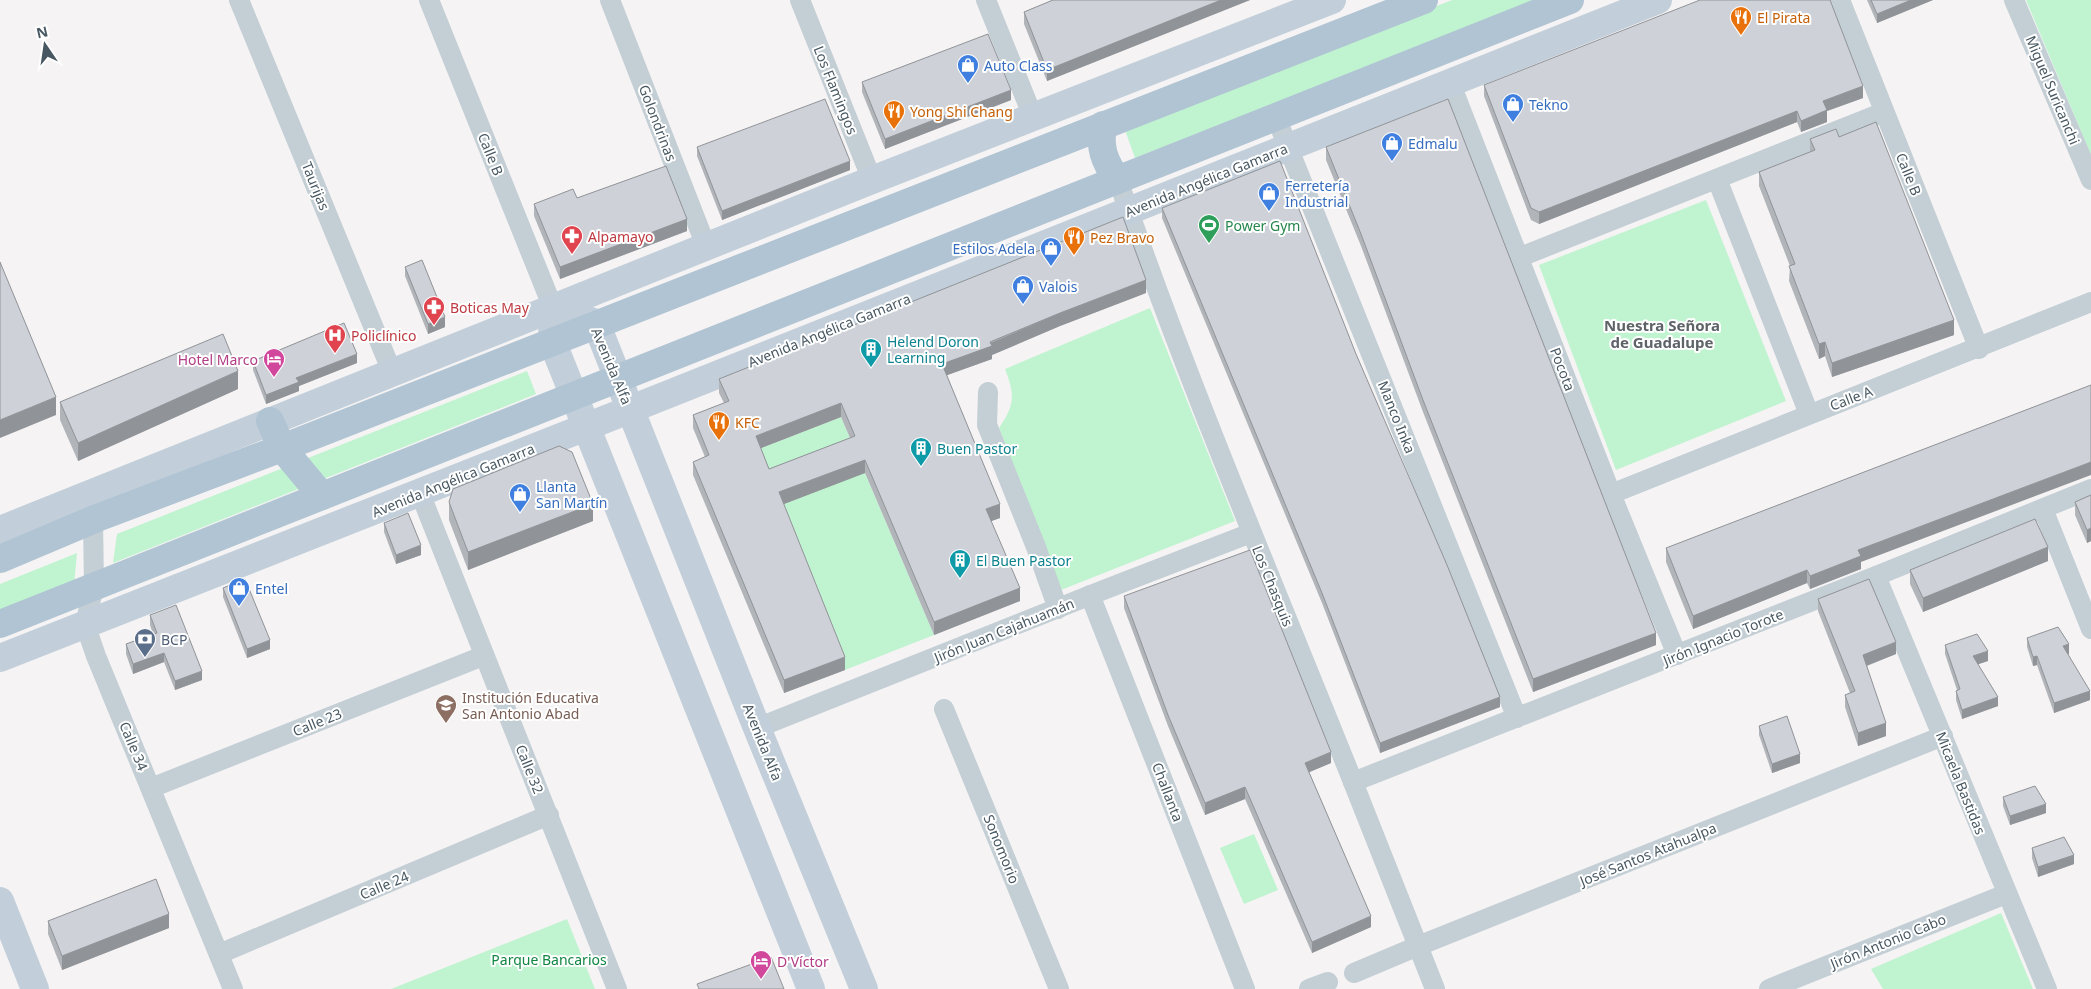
<svg xmlns="http://www.w3.org/2000/svg" width="2091" height="989" viewBox="0 0 2091 989" font-family="'Noto Sans',sans-serif">
<style>
.green{fill:#c0f4d0}
.lines{fill:none;stroke-linecap:round;stroke-linejoin:round}
.street{stroke:#c3ced5;stroke-width:20}
.secondary{stroke:#c2cfda;stroke-width:28}
.primary{stroke:#b1c4d3;stroke-width:28}
.wall{fill:#b1b5ba;fill-rule:evenodd}
.shaded-wall{fill:#909397}
.building{fill:#ced2d8;stroke:#909397;fill-rule:evenodd}
.labels{text-anchor:middle;dominant-baseline:central;stroke-width:4;stroke-linejoin:round;paint-order:stroke}
.food-label{font-size:14px;fill:#c56008;stroke:#fff;text-anchor:start}
.shop-label{font-size:14px;fill:#366cbe;stroke:#fff;text-anchor:start}
.street-label{font-size:14px;fill:#485862;stroke:#fff}
.leisure-label{font-size:14px;fill:#27864d;stroke:#fff;text-anchor:start}
.health-label{font-size:14px;fill:#be3a42;stroke:#fff;text-anchor:start}
.culture-label{font-size:14px;fill:#0d838f;stroke:#fff;text-anchor:start}
.hotel-label{font-size:14px;fill:#b23c85;stroke:#fff;text-anchor:end}
.service-label{font-size:14px;fill:#4e5e75;stroke:#fff;text-anchor:start}
.education-label{font-size:14px;fill:#785e54;stroke:#fff;text-anchor:start}
.park-label{font-size:14px;fill:#108643;stroke:#fff}
.neighbourhood-label{font-size:15px;font-weight:bold;fill:#5e6368;stroke:#fff}
</style>
<rect width="100%" height="100%" fill="#f5f3f3"/>
<g class="green">
<polygon points="1452,0 1539,0 1135,158 1125,130"/>
<polygon points="2026,0 2091,0 2091,155"/>
<polygon points="1706,200 1786,401 1616,470 1539,265"/>
<path d="M1150,308L1235,521L1061,590L999,428C1015,405 1015,395 1005,369Z"/>
<polygon points="527,371 536,394 113,563 117,534"/>
<polygon points="841,417 934,635 845,670 756,450"/>
<polygon points="77,553 74,585 0,615 0,584"/>
<polygon points="1254,834 1278,890 1244,904 1220,848"/>
<polygon points="2001,913 2033,989 1883,989 1871,969"/>
<polygon points="567,919 595,989 391,989"/>
</g>
<g class="lines">
<g class="street">
<polyline points="239,0 392,372"/>
<polyline points="429,0 553,308"/>
<polyline points="610,0 706,246"/>
<polyline points="800,0 872,180"/>
<polyline points="986,0 1033,117"/>
<polyline points="1840,0 1979,349"/>
<polyline points="2014,0 2091,180"/>
<polyline points="1450,82 1611,494 1677,655"/>
<polyline points="1276,117 1517,718"/>
<polyline points="1717,179 1809,414"/>
<path d="M1118,180C1188,384 1273,582 1353,782C1381,851 1407,920 1435,989"/>
<polyline points="1520,257 1884,112"/>
<polyline points="988,392 987,425 1036,547 1058,609"/>
<polyline points="420,493 617,989"/>
<polyline points="1611,494 2091,302"/>
<polyline points="88,509 93,520 94,587 85,624 96,656 233,989"/>
<polyline points="2043,509 2091,629"/>
<polyline points="1876,576 2047,989"/>
<polyline points="1090,595 1245,989"/>
<polyline points="944,709 1059,989"/>
<polyline points="757,728 1106,589 1251,533"/>
<polyline points="1353,782 1876,576 2091,489"/>
<polyline points="151,788 483,656"/>
<polyline points="219,954 549,815"/>
<polyline points="1354,973 1418,946 1943,736"/>
<polyline points="1309,989 1328,982"/>
<polyline points="1769,989 2006,894"/>
</g>
<g class="secondary">
<polyline points="0,530 872,180 1332,0"/>
<polyline points="0,658 586,427 1658,0"/>
<polyline points="0,901 35,989"/>
<polyline points="811,989 552,341 553,308 596,323 757,728 864,989"/>
</g>
<g class="primary">
<path d="M1103,125C1099,147 1104,162 1118,180"/>
<polyline points="270,421 282,448 322,496"/>
<polyline points="0,559 97,518 282,448 1424,0"/>
<polyline points="0,624 1570,0"/>
</g>
</g>
<g class="wall">
<polygon points="1053,0 1250,0 1047,81 1024,24 1024,12"/>
<polygon points="1867,0 1933,0 1877,23"/>
<polygon points="862,82 1011,100 885,149 862,92"/>
<polygon points="1484,85 1863,98 1827,111 1827,122 1801,132 1797,122 1539,224 1531,220 1484,96"/>
<polygon points="1839,137 1954,335 1832,377 1825,356 1819,359 1789,281 1790,266 1759,186 1759,172 1810,152 1810,139"/>
<polygon points="697,147 850,170 722,220 697,156"/>
<polygon points="1326,147 1656,645 1533,692 1423,412 1361,246 1326,160"/>
<polygon points="577,198 687,231 560,279 534,216 534,204"/>
<polygon points="1162,208 1500,707 1380,753 1322,603 1162,218"/>
<polygon points="405,267 445,327 428,334 405,276"/>
<path d="M1146,293L1060,326L992,355V359L947,375L1000,518L991,521L1020,601L934,635L865,473L783,504L845,670L784,693L693,475V462L705,457L693,428V415L724,403L719,393V379ZM841,417L850,438L769,469L761,448Z"/>
<polygon points="253,361 357,363 299,386 299,391 266,404 253,370"/>
<polygon points="238,389 78,461 60,420 60,402"/>
<polygon points="2091,495 2091,541 2087,543 2075,515 2075,502"/>
<polygon points="449,502 593,521 468,570 449,520"/>
<polygon points="384,523 421,555 396,564 384,532"/>
<polygon points="1666,548 1861,562 1861,569 1810,589 1807,583 1693,629 1666,562"/>
<polygon points="2048,561 1923,612 1910,584 1910,570"/>
<polygon points="223,588 270,649 247,658 223,597"/>
<polygon points="1124,596 1331,763 1309,772 1371,927 1312,953 1245,799 1205,815 1168,726 1124,608"/>
<polygon points="1818,599 1896,654 1867,666 1886,736 1858,746 1845,707 1845,695 1850,693 1818,611"/>
<polygon points="150,615 202,680 175,690 164,662 133,674 126,654 126,644 153,634 150,625"/>
<polygon points="2027,638 2069,654 2068,654 2090,700 2054,713 2037,665 2033,666 2027,647"/>
<polygon points="1945,645 1988,661 1978,664 1998,706 1962,719 1956,700 1956,691 1957,690 1945,654"/>
<polygon points="1759,726 1800,763 1772,773 1759,735"/>
<polygon points="2003,797 2046,813 2010,825 2003,806"/>
<polygon points="2032,848 2074,864 2038,877 2032,858"/>
<polygon points="48,921 169,928 62,970 48,934"/>
</g>
<g class="shaded-wall">
<polygon points="1221,0 1250,0 1047,81 1047,70"/>
<polygon points="1911,0 1933,0 1877,23 1877,14"/>
<polygon points="1863,86 1863,98 1827,111 1827,122 1801,132 1801,121 1823,101"/>
<polygon points="1011,90 1011,100 885,149 885,139"/>
<polygon points="1797,111 1797,122 1539,224 1539,212"/>
<polygon points="850,161 850,170 722,220 722,211"/>
<polygon points="687,219 687,231 560,279 560,267"/>
<polygon points="1146,280 1146,293 1060,326 992,355 992,359 942,377 942,364 1060,313"/>
<polygon points="445,317 445,327 428,334 428,324"/>
<polygon points="1954,320 1954,335 1832,377 1832,363"/>
<polygon points="1825,342 1825,356 1819,359 1819,344"/>
<polygon points="357,354 357,363 299,386 299,391 266,404 266,395 296,378"/>
<polygon points="238,371 238,389 78,461 78,443"/>
<polygon points="56,397 56,415 0,438 0,420"/>
<polygon points="841,403 841,417 756,450 756,436"/>
<polygon points="865,460 865,473 779,506 779,492"/>
<polygon points="2091,462 2091,475 1861,562 1861,569 1810,589 1810,576 1858,550"/>
<polygon points="593,504 593,521 468,570 468,552"/>
<polygon points="1000,504 1000,518 986,523 986,509"/>
<polygon points="2091,528 2091,541 2087,543 2087,530"/>
<polygon points="421,545 421,555 396,564 396,555"/>
<polygon points="2048,547 2048,561 1923,612 1923,598"/>
<polygon points="1807,570 1807,583 1693,629 1693,616"/>
<polygon points="1020,588 1020,601 934,635 934,622"/>
<polygon points="1656,633 1656,645 1533,692 1533,679"/>
<polygon points="270,640 270,649 247,658 247,649"/>
<polygon points="1896,642 1896,654 1863,667 1863,655"/>
<polygon points="2069,644 2069,654 2063,656 2063,646"/>
<polygon points="1988,651 1988,661 1973,666 1973,656"/>
<polygon points="164,653 164,662 133,674 133,664"/>
<polygon points="2037,656 2037,665 2033,666 2033,657"/>
<polygon points="845,657 845,670 784,693 784,680"/>
<polygon points="202,671 202,680 175,690 175,681"/>
<polygon points="2090,691 2090,700 2054,713 2054,703"/>
<polygon points="1500,697 1500,707 1380,753 1380,743"/>
<polygon points="1998,697 1998,706 1962,719 1962,710"/>
<polygon points="1886,723 1886,736 1858,746 1858,733"/>
<polygon points="1331,752 1331,763 1305,774 1305,763"/>
<polygon points="1800,754 1800,763 1772,773 1772,764"/>
<polygon points="1245,787 1245,799 1205,815 1205,803"/>
<polygon points="2046,804 2046,813 2010,825 2010,816"/>
<polygon points="2074,855 2074,864 2038,877 2038,867"/>
<polygon points="169,914 169,928 62,970 62,956"/>
<polygon points="1371,916 1371,927 1312,953 1312,942"/>
</g>
<g class="building">
<polygon points="1053,0 1221,0 1047,70 1024,12"/>
<polygon points="1700,0 1830,0 1863,86 1823,101 1827,110 1801,121 1797,111 1539,212 1531,208 1484,85"/>
<polygon points="1871,0 1911,0 1877,14"/>
<polygon points="988,34 1011,90 885,139 862,82"/>
<polygon points="825,99 850,161 722,211 697,147"/>
<polygon points="1448,99 1656,633 1533,679 1423,400 1361,234 1326,147"/>
<polygon points="1876,122 1954,320 1832,363 1825,342 1819,344 1789,266 1795,264 1759,172 1815,150 1810,139 1836,129 1839,137"/>
<polygon points="1280,161 1356,354 1447,565 1500,697 1380,743 1322,593 1162,208"/>
<polygon points="666,166 687,219 560,267 534,204 573,189 577,198"/>
<path d="M1123,217L1146,280L1060,313L990,342L992,346L942,364L1000,504L986,509L1020,588L934,622L865,460L779,492L845,657L784,680L693,462L709,455L693,415L729,401L719,379ZM841,403L855,436L769,469L756,436Z"/>
<polygon points="422,260 445,317 428,324 405,267"/>
<polygon points="0,262 56,397 0,420"/>
<polygon points="344,323 357,354 296,378 299,382 266,395 253,361"/>
<polygon points="223,334 238,371 78,443 60,402"/>
<polygon points="2091,385 2091,462 1858,550 1861,556 1810,576 1807,570 1693,616 1666,548"/>
<polygon points="559,446 572,452 593,504 468,552 449,502 453,489"/>
<polygon points="2091,495 2091,528 2087,530 2075,502"/>
<polygon points="408,513 421,545 396,555 384,523"/>
<polygon points="2035,519 2048,547 1923,598 1910,570"/>
<polygon points="1250,550 1331,752 1305,763 1371,916 1312,942 1245,787 1205,803 1168,715 1124,596"/>
<polygon points="245,579 270,640 247,649 223,588"/>
<polygon points="1869,579 1896,642 1863,655 1886,723 1858,733 1845,695 1855,691 1818,599"/>
<polygon points="176,605 202,671 175,681 164,653 133,664 126,644 157,633 150,615"/>
<polygon points="2058,627 2069,644 2063,646 2090,691 2054,703 2037,656 2033,657 2027,638"/>
<polygon points="1977,634 1988,651 1973,656 1998,697 1962,710 1956,691 1960,689 1945,645"/>
<polygon points="1787,716 1800,754 1772,764 1759,726"/>
<polygon points="2035,786 2046,804 2010,816 2003,797"/>
<polygon points="2064,837 2074,855 2038,867 2032,848"/>
<polygon points="156,879 169,914 62,956 48,921"/>
<polygon points="771,957 784,989 699,989 697,984"/>
</g>
<defs>
<g id="restaurant-pin" transform="scale(1.125)"><path d="M0 17L-7.5 6A9.5 9.5 0 1 1 7.5 6Z" fill="#e8710a" stroke="#fff"/><path d="M-5-6h1v4h1v-4h1v4h1v-4h1v5L-1.5 .5V6h-2V.5L-5-1ZM5-6V6H3V1.5H1.5Q1.5-4 5-6Z" fill="#fff"/></g>
<g id="shop-pin" transform="scale(1.125)"><path d="M0 17L-7.5 6A9.5 9.5 0 1 1 7.5 6Z" fill="#3f7fe0" stroke="#fff"/><path d="M-5-2.5h2.3a2.7 3.5 0 0 1 5.4 0H5L5.5 6h-11ZM-1.5-2.5h3a1.5 2.3 0 0 0-3 0Z" fill="#fff"/></g>
<g id="stadium-pin" transform="scale(1.125)"><path d="M0 17L-7.5 6A9.5 9.5 0 1 1 7.5 6Z" fill="#2e9e5b" stroke="#fff"/><path d="M0-5a6.5 5 0 1 0 0 10a6.5 5 0 1 0 0-10ZM-3.5-1.8h7v3.6h-7Z" fill="#fff"/></g>
<g id="pharmacy-pin" transform="scale(1.125)"><path d="M0 17L-7.5 6A9.5 9.5 0 1 1 7.5 6Z" fill="#e0444e" stroke="#fff"/><path d="M-2-6h4v4h4v4h-4v4h-4v-4h-4v-4h4Z" fill="#fff"/></g>
<g id="hospital-pin" transform="scale(1.125)"><path d="M0 17L-7.5 6A9.5 9.5 0 1 1 7.5 6Z" fill="#e0444e" stroke="#fff"/><path d="M-5-5h3v3.5h4V-5h3V5h-3V1.5h-4V5h-3Z" fill="#fff"/></g>
<g id="building-pin" transform="scale(1.125)"><path d="M0 17L-7.5 6A9.5 9.5 0 1 1 7.5 6Z" fill="#0f9aa8" stroke="#fff"/><path d="M-4-6H4V6H1V3H-1V6H-4ZM-2.5-4.3h1.7v1.8h-1.7ZM.8-4.3h1.7v1.8H.8ZM-2.5-1h1.7V.8h-1.7ZM.8-1h1.7V.8H.8Z" fill="#fff"/></g>
<g id="hotel-pin" transform="scale(1.125)"><path d="M0 17L-7.5 6A9.5 9.5 0 1 1 7.5 6Z" fill="#d1479c" stroke="#fff"/><path d="M-6-4.5h1.5V1H6V5H4.5V3h-9V5H-6ZM-4 0a1.8 1.8 0 1 1 3.6 0ZM.5 0V-2.5h3Q6-2.5 6 0Z" fill="#fff"/></g>
<g id="bank-pin" transform="scale(1.125)"><path d="M0 17L-7.5 6A9.5 9.5 0 1 1 7.5 6Z" fill="#5c6f8a" stroke="#fff"/><path d="M-6-4H6V4H-6ZM0-2.3a2.3 2.3 0 1 0 0 4.6a2.3 2.3 0 1 0 0-4.6Z" fill="#fff"/></g>
<g id="school-pin" transform="scale(1.125)"><path d="M0 17L-7.5 6A9.5 9.5 0 1 1 7.5 6Z" fill="#8d6e63" stroke="#fff"/><path d="M0-5L7-2L0 1L-7-2ZM-4 1L0 2.5L4 1V4Q0 6-4 4Z" fill="#fff"/></g>
</defs>
<g fill-rule="evenodd">
<use href="#restaurant-pin" x="1741" y="17"/>
<use href="#shop-pin" x="968" y="65"/>
<use href="#shop-pin" x="1513" y="104"/>
<use href="#restaurant-pin" x="894" y="111"/>
<use href="#shop-pin" x="1392" y="143"/>
<use href="#shop-pin" x="1269" y="193"/>
<use href="#stadium-pin" x="1209" y="225"/>
<use href="#pharmacy-pin" x="572" y="236"/>
<use href="#restaurant-pin" x="1074" y="237"/>
<use href="#shop-pin" x="1051" y="248"/>
<use href="#shop-pin" x="1023" y="286"/>
<use href="#pharmacy-pin" x="434" y="307"/>
<use href="#hospital-pin" x="335" y="335"/>
<use href="#building-pin" x="871" y="349"/>
<use href="#hotel-pin" x="274" y="359"/>
<use href="#restaurant-pin" x="719" y="422"/>
<use href="#building-pin" x="921" y="448"/>
<use href="#shop-pin" x="520" y="494"/>
<use href="#building-pin" x="960" y="560"/>
<use href="#shop-pin" x="239" y="588"/>
<use href="#bank-pin" x="145" y="639"/>
<use href="#school-pin" x="446" y="705"/>
<use href="#hotel-pin" x="761" y="961"/>
</g>
<g class="labels">
<g class="food-label">
<text x="1757" y="17">El Pirata</text>
<text x="910" y="111">Yong Shi Chang</text>
<text x="1090" y="237">Pez Bravo</text>
<text x="735" y="422">KFC</text>
</g>
<g class="shop-label">
<text x="984" y="65">Auto Class</text>
<text x="1529" y="104">Tekno</text>
<text x="1408" y="143">Edmalu</text>
<text x="1285" y="185">Ferretería<tspan x="1285" dy="16">Industrial</tspan></text>
<text x="1035" y="248" text-anchor="end">Estilos Adela</text>
<text x="1039" y="286">Valois</text>
<text x="536" y="486">Llanta<tspan x="536" dy="16">San Martín</tspan></text>
<text x="255" y="588">Entel</text>
</g>
<g class="street-label">
<text transform="translate(836 90) rotate(68)">Los Flamingos</text>
<text transform="translate(2053 90) rotate(67)">Miguel Suricanchi</text>
<text transform="translate(658 123) rotate(69)">Golondrinas</text>
<text transform="translate(491 154) rotate(68)">Calle B</text>
<text transform="translate(1909 174) rotate(68)">Calle B</text>
<text transform="translate(1206 180) rotate(-22)">Avenida Angélica Gamarra</text>
<text transform="translate(316 186) rotate(68)">Taurijas</text>
<text transform="translate(829 330) rotate(-22)">Avenida Angélica Gamarra</text>
<text transform="translate(612 366) rotate(67)">Avenida Alfa</text>
<text transform="translate(1563 369) rotate(69)">Pocota</text>
<text transform="translate(1851 398) rotate(-21)">Calle A</text>
<text transform="translate(1397 417) rotate(68)">Manco Inka</text>
<text transform="translate(453 480) rotate(-22)">Avenida Angélica Gamarra</text>
<text transform="translate(1273 586) rotate(68)">Los Chasquis</text>
<text transform="translate(1004 630) rotate(-22)">Jirón Juan Cajahuamán</text>
<text transform="translate(1723 637) rotate(-22)">Jirón Ignacio Torote</text>
<text transform="translate(317 722) rotate(-22)">Calle 23</text>
<text transform="translate(763 742) rotate(68)">Avenida Alfa</text>
<text transform="translate(134 746) rotate(67)">Calle 34</text>
<text transform="translate(530 769) rotate(68)">Calle 32</text>
<text transform="translate(1961 783) rotate(68)">Micaela Bastidas</text>
<text transform="translate(1168 792) rotate(69)">Challanta</text>
<text transform="translate(1002 849) rotate(68)">Sonomorio</text>
<text transform="translate(1648 854) rotate(-22)">José Santos Atahualpa</text>
<text transform="translate(384 885) rotate(-23)">Calle 24</text>
<text transform="translate(1888 941) rotate(-22)">Jirón Antonio Cabo</text>
</g>
<g class="leisure-label">
<text x="1225" y="225">Power Gym</text>
</g>
<g class="health-label">
<text x="588" y="236">Alpamayo</text>
<text x="450" y="307">Boticas May</text>
<text x="351" y="335">Policlínico</text>
</g>
<g class="culture-label">
<text x="887" y="341">Helend Doron<tspan x="887" dy="16">Learning</tspan></text>
<text x="937" y="448">Buen Pastor</text>
<text x="976" y="560">El Buen Pastor</text>
</g>
<g class="hotel-label">
<text x="258" y="359">Hotel Marco</text>
<text x="777" y="961" text-anchor="start">D'Víctor</text>
</g>
<g class="service-label">
<text x="161" y="639">BCP</text>
</g>
<g class="education-label">
<text x="462" y="697">Institución Educativa<tspan x="462" dy="16">San Antonio Abad</tspan></text>
</g>
<g class="park-label">
<text x="549" y="959">Parque Bancarios</text>
</g>
<g class="neighbourhood-label">
<text x="1662" y="325">Nuestra Señora<tspan x="1662" dy="17">de Guadalupe</tspan></text>
</g>
</g>
<g transform="translate(45 45) rotate(347)" stroke="#ffffff" stroke-width="4" paint-order="stroke">
<path d="M0-4L9 19L0 12L-9 19Z" fill="#485862"/>
<text y="-8" font-size="14" font-weight="bold" text-anchor="middle" fill="#485862">N</text>
</g>
</svg>
